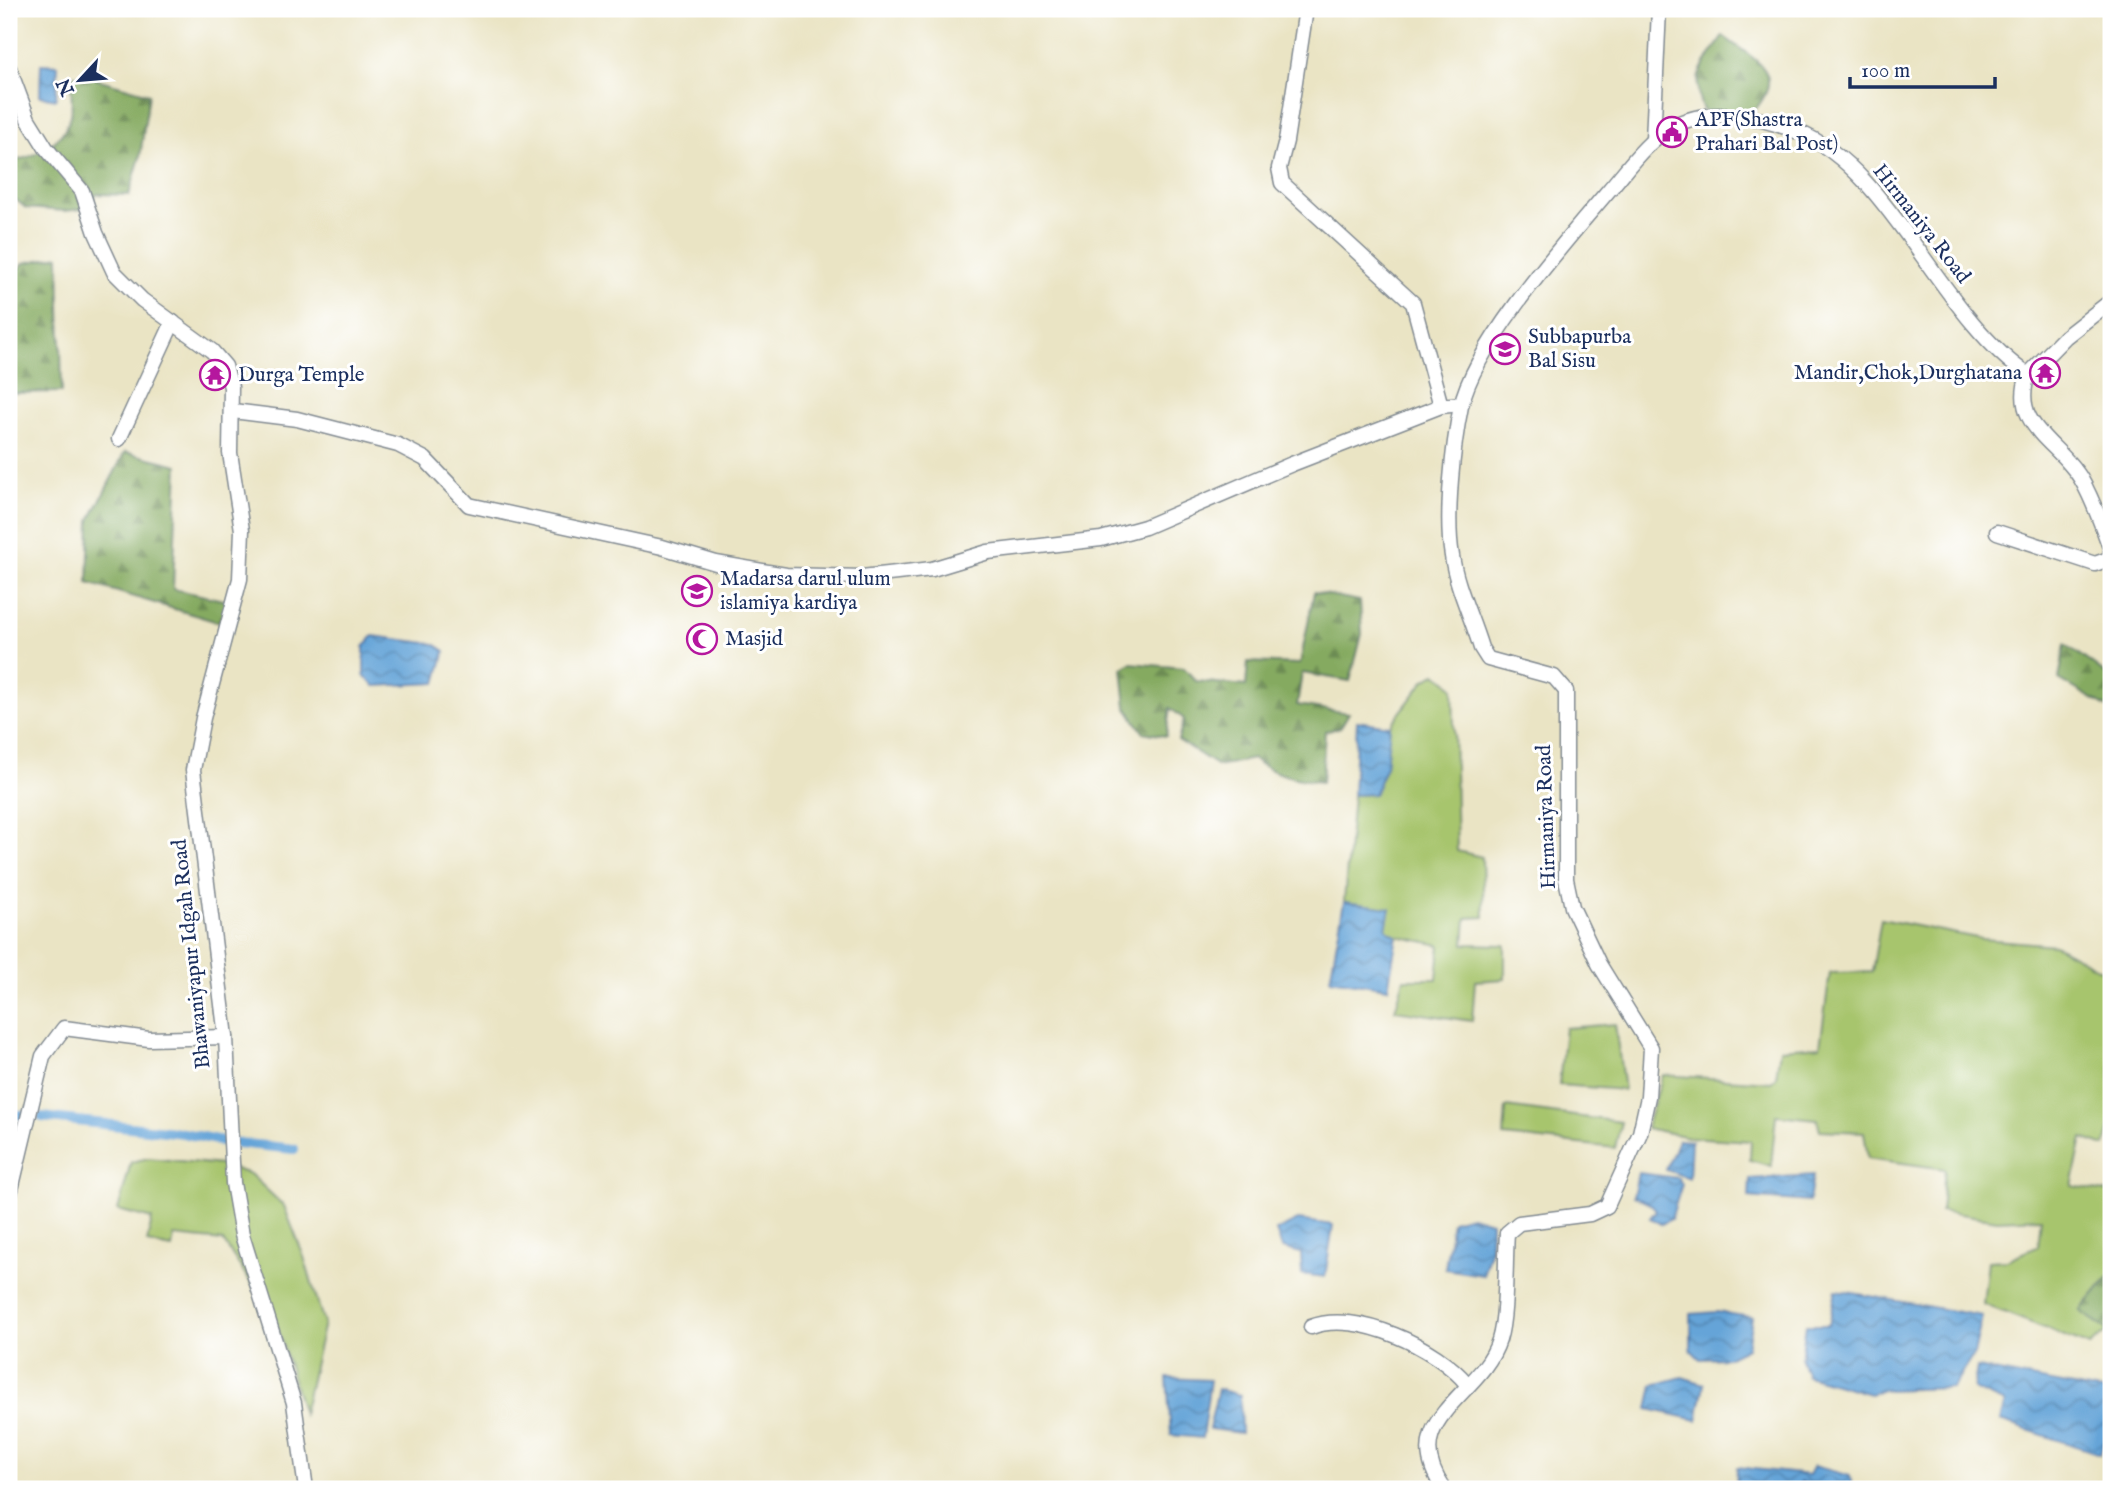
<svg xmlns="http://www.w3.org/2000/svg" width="2120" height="1498" viewBox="0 0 2120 1498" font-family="'IM FELL English',serif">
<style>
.green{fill:#a7c56d;stroke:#617a66;stroke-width:2}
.forest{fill:url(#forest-firs);stroke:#506c5f;stroke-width:2}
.water{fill:url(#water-waves);stroke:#406a9b;stroke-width:2}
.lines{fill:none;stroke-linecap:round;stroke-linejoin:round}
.canal{stroke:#65a4d8;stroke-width:10}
.minor-casing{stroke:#828a91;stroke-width:17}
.minor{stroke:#fff;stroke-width:14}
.labels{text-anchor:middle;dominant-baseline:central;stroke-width:6;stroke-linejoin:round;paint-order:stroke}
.poi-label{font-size:21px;fill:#1b2f5e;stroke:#fff;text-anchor:start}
.street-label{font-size:21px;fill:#1b2f5e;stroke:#fff}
</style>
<defs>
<pattern id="forest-firs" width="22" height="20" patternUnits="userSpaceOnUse" patternTransform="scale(1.75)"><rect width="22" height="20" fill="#85aa60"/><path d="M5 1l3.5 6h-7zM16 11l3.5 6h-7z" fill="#6c8b52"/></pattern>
<pattern id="water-waves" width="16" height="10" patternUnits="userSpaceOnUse" patternTransform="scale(1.75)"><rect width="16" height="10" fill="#65a4d8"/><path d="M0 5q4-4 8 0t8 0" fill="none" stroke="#5286b2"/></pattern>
</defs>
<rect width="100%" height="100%" fill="#fff"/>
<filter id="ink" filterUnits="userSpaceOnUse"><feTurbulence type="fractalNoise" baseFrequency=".0143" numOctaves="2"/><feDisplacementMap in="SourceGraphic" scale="14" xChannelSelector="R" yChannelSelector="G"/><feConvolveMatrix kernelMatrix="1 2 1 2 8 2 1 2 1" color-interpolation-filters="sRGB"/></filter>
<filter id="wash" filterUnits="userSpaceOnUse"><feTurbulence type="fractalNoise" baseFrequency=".00686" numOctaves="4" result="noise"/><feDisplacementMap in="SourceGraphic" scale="28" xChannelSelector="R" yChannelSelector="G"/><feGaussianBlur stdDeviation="1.57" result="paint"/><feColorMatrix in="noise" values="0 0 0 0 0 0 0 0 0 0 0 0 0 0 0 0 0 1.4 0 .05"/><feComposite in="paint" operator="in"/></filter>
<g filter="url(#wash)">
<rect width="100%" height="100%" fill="#eae4c4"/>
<g class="green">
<polygon points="1436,673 1453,687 1457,851 1482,857 1484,917 1466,918 1464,944 1505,945 1505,979 1475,981 1472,1021 1395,1010 1404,979 1437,979 1440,945 1397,936 1385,929 1389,908 1344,902 1353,795 1374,794 1386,766 1390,726 1425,680"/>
<polygon points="1881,919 1982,939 2055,945 2111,975 2111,1124 2105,1146 2082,1138 2072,1186 2111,1193 2111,1274 2080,1311 2109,1330 2090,1346 1983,1304 1988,1261 2007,1260 2038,1246 2041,1218 1997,1220 1941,1211 1945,1169 1868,1158 1864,1132 1820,1130 1817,1119 1776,1115 1771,1166 1750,1160 1751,1141 1688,1137 1646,1128 1663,1075 1771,1082 1776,1077 1780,1049 1820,1046 1830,973 1872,972"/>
<polygon points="1615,1024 1624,1090 1559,1085 1565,1028"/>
<polygon points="1506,1107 1621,1122 1615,1148 1504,1136"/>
<polygon points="148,1158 222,1165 250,1174 284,1206 304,1257 324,1323 303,1414 268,1295 255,1289 223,1241 174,1236 172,1248 147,1243 152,1219 118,1210 131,1162"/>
</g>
<g class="forest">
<path d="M1723,36C1754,60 1789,72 1753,112L1703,111C1689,73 1704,67 1723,36Z"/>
<path d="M70,75L90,77L149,94L140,157L129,195L97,194L82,209L65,211L26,208L9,194V161C34,159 65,142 71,114C73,102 71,88 70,75Z"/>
<polygon points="59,256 62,392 9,393 9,279 24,263"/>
<polygon points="125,452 178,465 173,589 228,601 224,624 88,583 90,520"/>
<path d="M1314,592L1360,601L1362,634L1350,681L1302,673L1297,705L1349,713L1340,728L1325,731L1322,782C1298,780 1272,774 1253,759L1218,766L1178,740L1184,719L1170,708L1166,736L1143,732L1126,707L1122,668L1131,663L1184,668L1196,681L1246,686L1248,662L1300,664Z"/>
<polygon points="2065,644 2111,678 2111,710 2059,679"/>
<polygon points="2111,1274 2111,1332 2080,1311"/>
</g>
<g class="water">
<polygon points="41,64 58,65 56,99 40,96"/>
<polygon points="373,636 434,644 445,651 436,683 375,686 364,675 364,647"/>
<polygon points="1357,721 1390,726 1386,766 1374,794 1353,795"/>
<polygon points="1344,902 1390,908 1386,929 1397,936 1388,988 1330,979"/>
<polygon points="1678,1140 1691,1141 1689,1178 1666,1170"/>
<polygon points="1638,1173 1678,1178 1682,1184 1671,1219 1661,1224 1650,1218 1656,1210 1652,1205 1633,1196"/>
<polygon points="1813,1175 1809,1202 1749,1197 1750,1179"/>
<polygon points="1471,1216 1491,1222 1490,1250 1483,1275 1445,1269 1452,1221"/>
<polygon points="1298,1220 1333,1225 1325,1277 1302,1274 1301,1253 1282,1248 1276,1231"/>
<polygon points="1836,1290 1982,1316 1974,1354 1952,1388 1882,1390 1870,1394 1807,1376 1801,1359 1806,1325 1829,1325"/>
<polygon points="1717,1312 1752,1317 1747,1348 1727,1358 1700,1359 1691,1350 1691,1314"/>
<polygon points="1977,1368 2111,1393 2111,1431 2107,1432 2100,1454 2000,1421 2005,1403 1973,1389"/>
<polygon points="1682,1377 1704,1384 1697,1420 1648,1409 1653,1385"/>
<polygon points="1167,1378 1210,1380 1202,1438 1171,1435"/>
<polygon points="1218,1389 1240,1395 1241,1433 1209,1429"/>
<polygon points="1814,1466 1850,1476 1852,1489 1813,1489 1813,1486 1801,1482 1798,1489 1736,1488 1737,1467 1809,1475"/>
</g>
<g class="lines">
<g class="canal">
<polyline points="9,1115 24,1115"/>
<polyline points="42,1117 183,1133 221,1141"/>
<polyline points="237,1143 294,1149"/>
</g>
</g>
</g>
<g filter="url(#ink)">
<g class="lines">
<g class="minor-casing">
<g id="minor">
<polyline points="1306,9 1286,141 1279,168 1282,183 1413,303 1441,406"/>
<polyline points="9,68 28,119 46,148 82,191 96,233 114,272 142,300 212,351 225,366 231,387 230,453 242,530 240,579 203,718 193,770 226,1037 233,1183 242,1235 294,1403 306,1489"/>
<polyline points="1653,140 1659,9"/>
<path d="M2028,375C2010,426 2059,442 2081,479C2094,501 2102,526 2111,550"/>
<polyline points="233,411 297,419 398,445 425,459 469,505 662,547 716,563 786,575 862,577 932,569 988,552 1101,539 1145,527 1292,464 1441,406 1461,404"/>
<polyline points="119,439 173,322"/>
<polyline points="1997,532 2095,564 2111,558"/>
<polyline points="9,1198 43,1056 64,1028 149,1039 226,1037"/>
<path d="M1311,1327C1356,1309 1438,1348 1467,1384"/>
<path d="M1444,1489C1395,1419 1481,1397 1499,1340C1507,1314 1505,1262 1507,1233L1519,1223L1590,1214L1607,1206L1640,1133L1648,1097L1651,1048L1599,964L1572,907L1566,879V691L1554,677L1488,659L1481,648C1472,618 1456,586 1452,556C1445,517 1453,445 1461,406C1475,343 1566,241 1609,190C1628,168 1647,140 1673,126C1710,106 1762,117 1798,132C1891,169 1939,315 2028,375L2065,337L2111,301"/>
</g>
</g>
<use href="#minor" class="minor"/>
</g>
</g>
<defs>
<g id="civic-ring" transform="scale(1.575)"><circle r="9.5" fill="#fff" stroke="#b5179e" stroke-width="1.5"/><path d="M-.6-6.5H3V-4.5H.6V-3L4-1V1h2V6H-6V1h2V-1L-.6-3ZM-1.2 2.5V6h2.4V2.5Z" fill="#b5179e"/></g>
<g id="school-ring" transform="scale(1.575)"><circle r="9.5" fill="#fff" stroke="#b5179e" stroke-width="1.5"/><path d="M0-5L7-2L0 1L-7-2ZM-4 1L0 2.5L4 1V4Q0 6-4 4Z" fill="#b5179e"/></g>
<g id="temple-ring" transform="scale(1.575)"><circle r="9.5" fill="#fff" stroke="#b5179e" stroke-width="1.5"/><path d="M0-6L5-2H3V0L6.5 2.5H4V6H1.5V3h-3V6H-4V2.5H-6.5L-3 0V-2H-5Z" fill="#b5179e"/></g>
<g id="mosque-ring" transform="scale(1.575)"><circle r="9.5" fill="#fff" stroke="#b5179e" stroke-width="1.5"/><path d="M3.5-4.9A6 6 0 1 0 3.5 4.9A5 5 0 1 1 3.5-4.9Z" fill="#b5179e"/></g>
</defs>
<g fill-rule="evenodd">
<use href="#civic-ring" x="1672" y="132"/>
<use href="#school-ring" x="1505" y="349"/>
<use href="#temple-ring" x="2045" y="373"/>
<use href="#temple-ring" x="215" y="375"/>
<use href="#school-ring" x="697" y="591"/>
<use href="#mosque-ring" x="702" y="639"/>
</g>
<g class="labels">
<g class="poi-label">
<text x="1695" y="120">APF(Shastra<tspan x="1695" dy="24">Prahari Bal Post)</tspan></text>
<text x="1528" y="337">Subbapurba<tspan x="1528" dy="24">Bal Sisu</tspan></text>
<text x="2022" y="373" text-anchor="end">Mandir,Chok,Durghatana</text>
<text x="238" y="375">Durga Temple</text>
<text x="720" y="579">Madarsa darul ulum<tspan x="720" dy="24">islamiya kardiya</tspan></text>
<text x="725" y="639">Masjid</text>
</g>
<g class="street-label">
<text transform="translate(1921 224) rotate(52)">Hirmaniya Road</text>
<text transform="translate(1547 817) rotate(-92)">Hirmaniya Road</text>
<text transform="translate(192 954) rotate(-96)">Bhawaniyapur Idgah Road</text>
</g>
</g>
<rect width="2120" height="1498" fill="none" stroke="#fff" stroke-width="35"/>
<g transform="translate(80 80) rotate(244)" stroke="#ffffff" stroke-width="5" paint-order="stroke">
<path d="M0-5L12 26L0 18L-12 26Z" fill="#1b2f5e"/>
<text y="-10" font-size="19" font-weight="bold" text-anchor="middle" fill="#1b2f5e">N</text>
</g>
<path d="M1850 77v10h145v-10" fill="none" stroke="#1b2f5e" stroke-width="3.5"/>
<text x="1861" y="77" font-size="21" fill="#1b2f5e" stroke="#ffffff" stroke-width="5" paint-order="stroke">100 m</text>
</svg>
